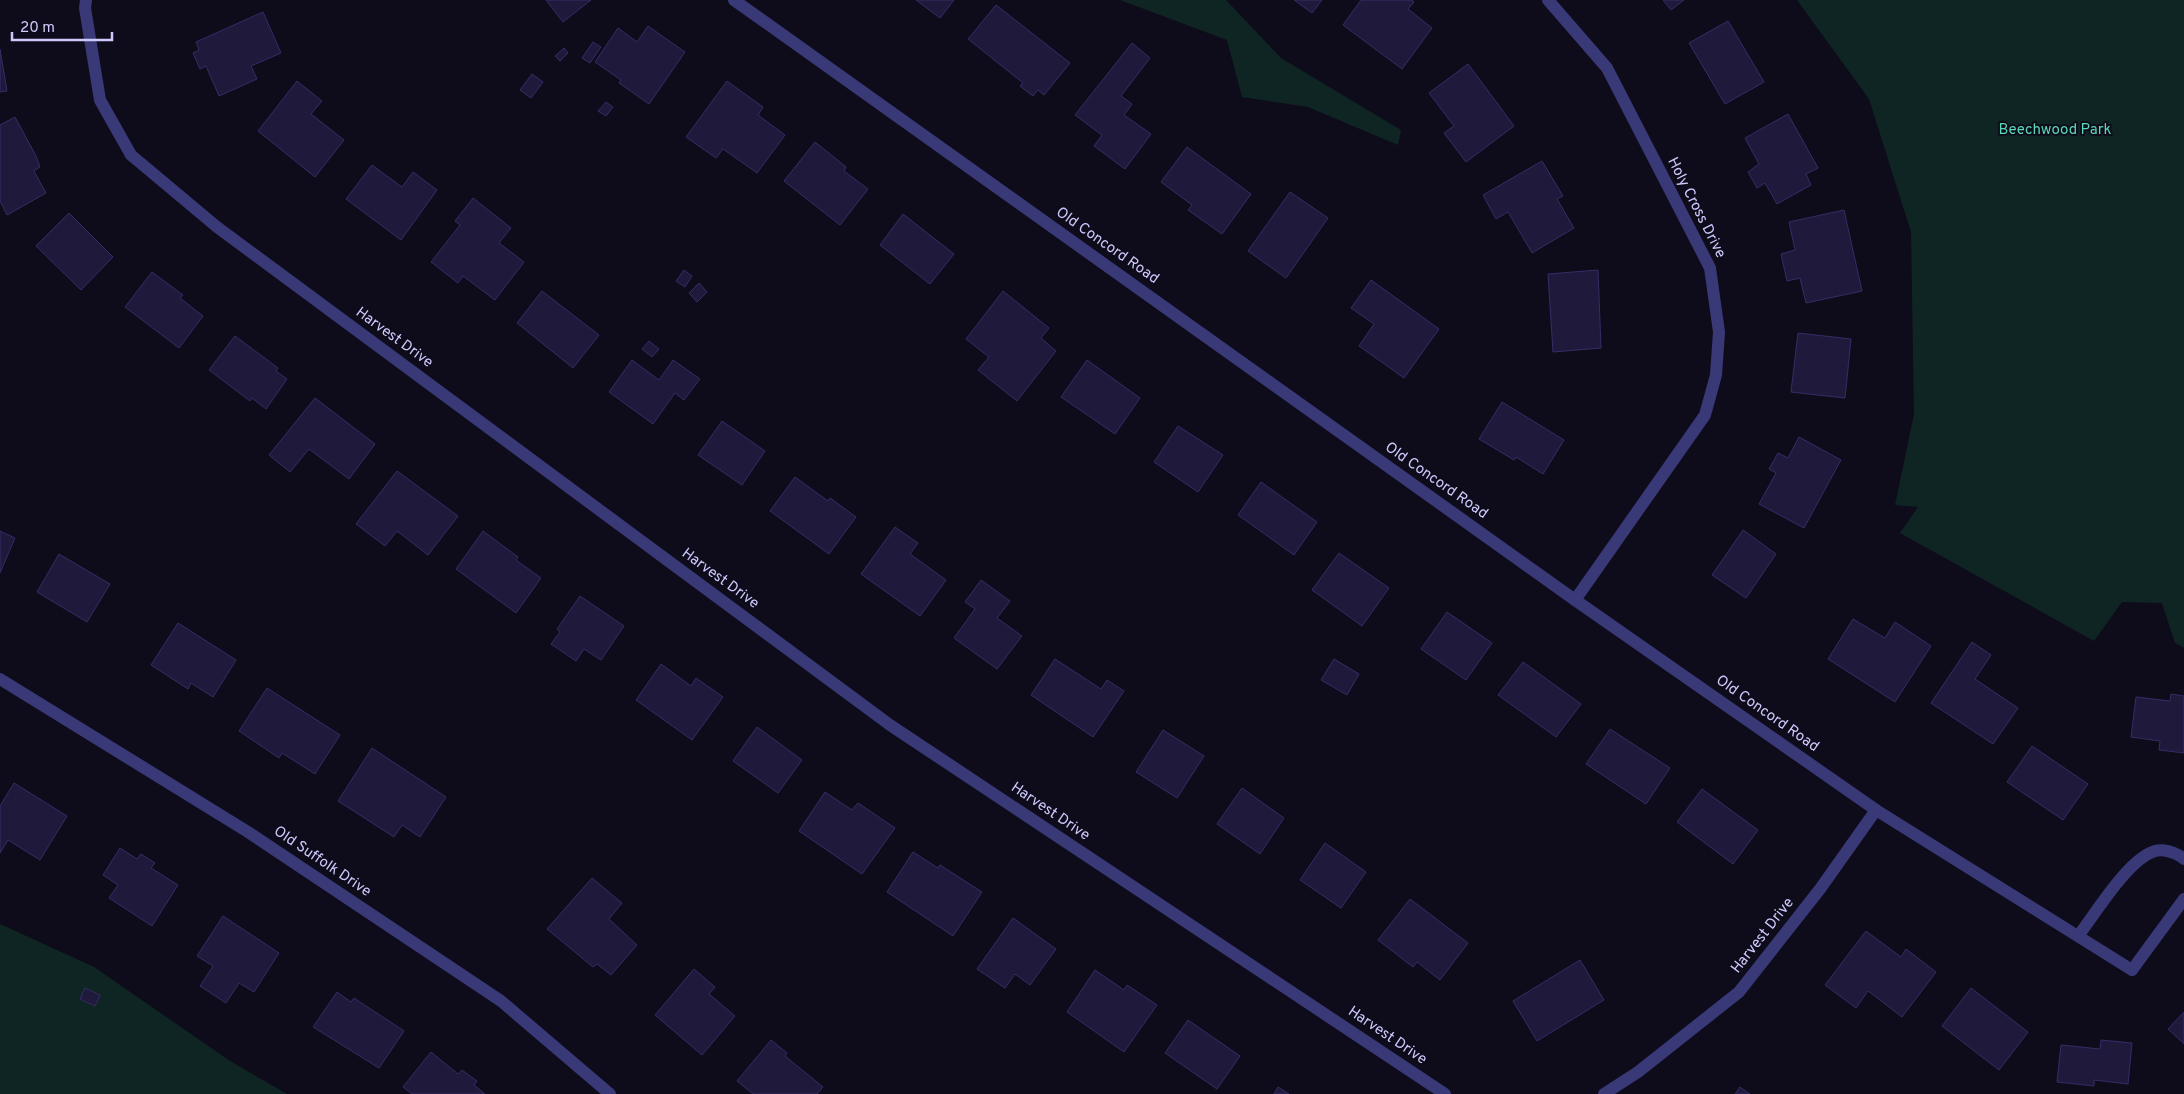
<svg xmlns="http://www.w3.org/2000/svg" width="2184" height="1094" viewBox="0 0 2184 1094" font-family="Overpass,sans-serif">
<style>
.green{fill:#0f2523}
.building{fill:#1f193b;stroke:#362c66}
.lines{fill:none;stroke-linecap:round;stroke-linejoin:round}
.service{stroke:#393978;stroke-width:12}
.minor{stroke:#393978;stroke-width:12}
.labels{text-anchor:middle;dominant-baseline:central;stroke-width:4;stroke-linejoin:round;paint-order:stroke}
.park-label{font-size:15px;fill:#5ad7b4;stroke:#0e0c1b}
.street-label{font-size:15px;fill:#cdc9fc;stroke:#0e0c1b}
</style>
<rect width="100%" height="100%" fill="#0e0c1b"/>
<g class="green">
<polygon points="1120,0 1226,0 1281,58 1401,130 1398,145 1308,107 1242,97 1227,40"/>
<polygon points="1797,0 2184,0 2184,648 2175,643 2162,603 2122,602 2094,641 1900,533 1918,507 1895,505 1914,414 1911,232 1869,99"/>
<polygon points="0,924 94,967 230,1061 287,1094 0,1094"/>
</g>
<g class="building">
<polygon points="546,0 591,0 563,22"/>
<polygon points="916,0 954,0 940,18"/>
<polygon points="1294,0 1322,0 1312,13"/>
<polygon points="1361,0 1412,0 1414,2 1408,9 1432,28 1402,69 1343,25"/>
<polygon points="1663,0 1684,0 1671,10"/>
<polygon points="996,5 1070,63 1044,95 1038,90 1033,96 1020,86 1023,83 968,39"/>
<polygon points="263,12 281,53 251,66 257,79 219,96 206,66 200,69 193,53 199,50 196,42"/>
<polygon points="1728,21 1764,82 1725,104 1689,43"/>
<polygon points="648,26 685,52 649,104 619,83 621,80 595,62 618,28 637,42"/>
<polygon points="593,42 601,47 590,63 582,58"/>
<polygon points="1132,43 1150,58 1121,96 1132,104 1124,115 1151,134 1125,169 1094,146 1102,135 1075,115"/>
<polygon points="564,48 568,53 560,61 555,56"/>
<polygon points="0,49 7,91 0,92"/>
<polygon points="1468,64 1514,126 1466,162 1444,133 1454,126 1429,93"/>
<polygon points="532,74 543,82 531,98 520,90"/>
<polygon points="297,81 322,101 311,114 344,140 315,177 258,131"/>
<polygon points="727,81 763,107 758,115 785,135 757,173 723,149 716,158 686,137"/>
<polygon points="606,102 613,107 606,116 598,111"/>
<polygon points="1788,114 1818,168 1806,174 1811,185 1777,204 1765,183 1757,188 1748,172 1759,164 1745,138"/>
<polygon points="15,117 36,156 40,167 34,171 46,193 7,215 0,201 0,125"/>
<polygon points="815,142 846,167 844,171 868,189 840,225 784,181"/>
<polygon points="1187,147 1251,194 1222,234 1188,210 1192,205 1161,182"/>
<polygon points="1542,161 1563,196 1557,199 1574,228 1532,253 1508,212 1496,219 1483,195"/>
<polygon points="372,165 402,187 413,172 437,190 401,240 346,199"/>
<polygon points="1290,192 1328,218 1286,278 1248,251"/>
<polygon points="473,198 511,228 499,243 524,262 495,300 463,276 458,283 431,262 460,225 455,221"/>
<polygon points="1844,210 1862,291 1806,303 1800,278 1787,281 1781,254 1795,250 1789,222"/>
<polygon points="69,213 113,257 81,290 36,246"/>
<polygon points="903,214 954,254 930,284 880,245"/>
<polygon points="684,270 692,276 685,287 676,281"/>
<polygon points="1598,270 1601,348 1553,352 1548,274"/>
<polygon points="152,272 183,295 180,298 203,316 179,348 125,307"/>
<polygon points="1371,280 1439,329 1404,378 1359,346 1374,324 1351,308"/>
<polygon points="699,283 707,292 697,302 689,293"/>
<polygon points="542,291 599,335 573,368 517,323"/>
<polygon points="1003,291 1049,328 1041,338 1056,351 1017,401 978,370 989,357 966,339"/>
<polygon points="1798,333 1851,339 1845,398 1791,392"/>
<polygon points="235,336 278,368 276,371 287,379 266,409 252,398 250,401 209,370"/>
<polygon points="649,341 659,349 652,357 642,349"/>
<polygon points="632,360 659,380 673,360 700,379 684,400 675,393 653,424 609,392"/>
<polygon points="1087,360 1140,398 1115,434 1061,397"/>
<polygon points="315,398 375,444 349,479 309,449 290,472 269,455"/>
<polygon points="1502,402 1564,440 1543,474 1516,457 1514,460 1479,439"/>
<polygon points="722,421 765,451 742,485 698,455"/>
<polygon points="1178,426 1223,455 1198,492 1154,462"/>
<polygon points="1799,437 1841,460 1804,528 1759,504 1776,473 1769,469 1778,453 1788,458"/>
<polygon points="397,471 458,516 428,555 397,531 385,546 356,524"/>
<polygon points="795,477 828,501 830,498 856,517 829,554 770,511"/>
<polygon points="1261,482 1317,522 1294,555 1238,515"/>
<polygon points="895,527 918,543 910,554 946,580 920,616 861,574"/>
<polygon points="1743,530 1776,554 1746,598 1712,575"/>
<polygon points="0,531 15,538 0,573"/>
<polygon points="483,531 518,557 516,560 541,578 516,613 456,569"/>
<polygon points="1339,553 1389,588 1362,626 1312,590"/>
<polygon points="59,554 110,584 87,622 37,592"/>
<polygon points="981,580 1010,601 997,618 1022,636 997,669 954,638 975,609 965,602"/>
<polygon points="580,596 624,626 601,660 584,649 576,661 551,644 560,632 557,629"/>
<polygon points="1447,612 1492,643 1466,680 1421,649"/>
<polygon points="1853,619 1885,638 1895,622 1931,646 1895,702 1828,659"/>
<polygon points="178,623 236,660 213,697 191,683 188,689 151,665"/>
<polygon points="1972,642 1991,655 1975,679 2018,708 1993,744 1931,703"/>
<polygon points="1055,659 1101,689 1107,680 1124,691 1093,737 1031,695"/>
<polygon points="1334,659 1359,674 1347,695 1321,680"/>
<polygon points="1523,662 1581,704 1556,737 1498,695"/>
<polygon points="661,664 691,686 696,678 723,697 692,740 636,700"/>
<polygon points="267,688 340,735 315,774 282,753 279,758 239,731"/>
<polygon points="2171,694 2184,696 2184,753 2159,750 2160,741 2131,737 2136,697 2170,701"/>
<polygon points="757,727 802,760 778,793 733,761"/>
<polygon points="1610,729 1670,768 1646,804 1586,764"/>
<polygon points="1163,730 1204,756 1177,798 1136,772"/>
<polygon points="2032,746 2088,784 2063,820 2007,782"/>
<polygon points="372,748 446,797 420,837 402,825 394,837 338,801"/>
<polygon points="14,783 67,816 40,860 8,840 0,853 0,806"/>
<polygon points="1242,788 1284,818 1260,854 1217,824"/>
<polygon points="1702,789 1758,830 1733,864 1677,822"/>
<polygon points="825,792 852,810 858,803 895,828 862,874 799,831"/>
<polygon points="1325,843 1366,872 1341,908 1300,880"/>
<polygon points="120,848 137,859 141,854 155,863 151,868 178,885 152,926 109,898 118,885 103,875"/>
<polygon points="913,852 938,868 940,865 982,892 953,936 887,892"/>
<polygon points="592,878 622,903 609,919 637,945 611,975 597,964 593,967 547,929"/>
<polygon points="1410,899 1468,943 1440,980 1417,962 1413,967 1378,940"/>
<polygon points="223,916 279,953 254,992 239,983 226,1003 200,986 213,966 197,956"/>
<polygon points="1013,918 1056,949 1030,985 1015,974 1005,988 977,969"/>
<polygon points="1866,931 1901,957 1906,949 1936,972 1902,1017 1868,991 1856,1008 1825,985"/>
<polygon points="1580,960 1604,1000 1537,1041 1513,1001"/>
<polygon points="694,969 715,987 709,994 735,1016 702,1055 655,1015"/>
<polygon points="1095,970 1124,990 1127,985 1157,1005 1124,1052 1067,1012"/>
<polygon points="85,988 100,995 95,1006 80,999"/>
<polygon points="1971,988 2028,1032 1999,1070 1942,1026"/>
<polygon points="337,992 351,1002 354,998 404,1031 379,1068 313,1027"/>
<polygon points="2184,1012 2184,1044 2168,1029"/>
<polygon points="1188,1020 1240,1056 1217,1089 1165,1053"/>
<polygon points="771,1040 787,1053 785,1056 823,1087 817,1094 753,1094 737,1081"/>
<polygon points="2101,1040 2132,1043 2128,1084 2094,1080 2094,1086 2057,1082 2061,1045 2100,1049"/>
<polygon points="431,1052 458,1074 462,1070 477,1081 474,1085 485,1094 412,1094 403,1087"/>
<polygon points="1278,1087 1289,1094 1274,1094"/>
<polygon points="1740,1087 1750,1094 1735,1094"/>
</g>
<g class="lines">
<g class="service">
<path d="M2078,936C2096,913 2128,859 2155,851C2162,849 2168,851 2174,853C2178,855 2181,856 2184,859"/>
<polyline points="2132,970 2184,899"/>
</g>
<g class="minor">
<polyline points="86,0 85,8 100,100 131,155 217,227 890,725 1445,1094"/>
<polyline points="734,0 1575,600 1876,810 2132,970"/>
<polyline points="1548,0 1607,68 1710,268 1719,332 1716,375 1705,415 1575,600"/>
<polyline points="0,679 248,832 501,1001 610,1094"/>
<polyline points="1604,1094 1638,1072 1739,992 1820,889 1876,810"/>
</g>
</g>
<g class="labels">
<g class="park-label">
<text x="2055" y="130">Beechwood Park</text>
</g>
<g class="street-label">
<text transform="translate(1696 208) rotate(63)">Holy Cross Drive</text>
<text transform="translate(1107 246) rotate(35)">Old Concord Road</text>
<text transform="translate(394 338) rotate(36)">Harvest Drive</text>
<text transform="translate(1436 481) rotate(35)">Old Concord Road</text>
<text transform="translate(720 579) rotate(36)">Harvest Drive</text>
<text transform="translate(1767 714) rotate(35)">Old Concord Road</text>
<text transform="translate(1050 812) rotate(34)">Harvest Drive</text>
<text transform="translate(322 862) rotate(34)">Old Suffolk Drive</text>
<text transform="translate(1763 936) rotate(-52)">Harvest Drive</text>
<text transform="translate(1387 1036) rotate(34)">Harvest Drive</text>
</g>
</g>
<path d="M12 32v8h100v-8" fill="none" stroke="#cdc9fc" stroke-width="2.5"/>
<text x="20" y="32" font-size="15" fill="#cdc9fc" stroke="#0e0c1b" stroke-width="4" paint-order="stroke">20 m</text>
</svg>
